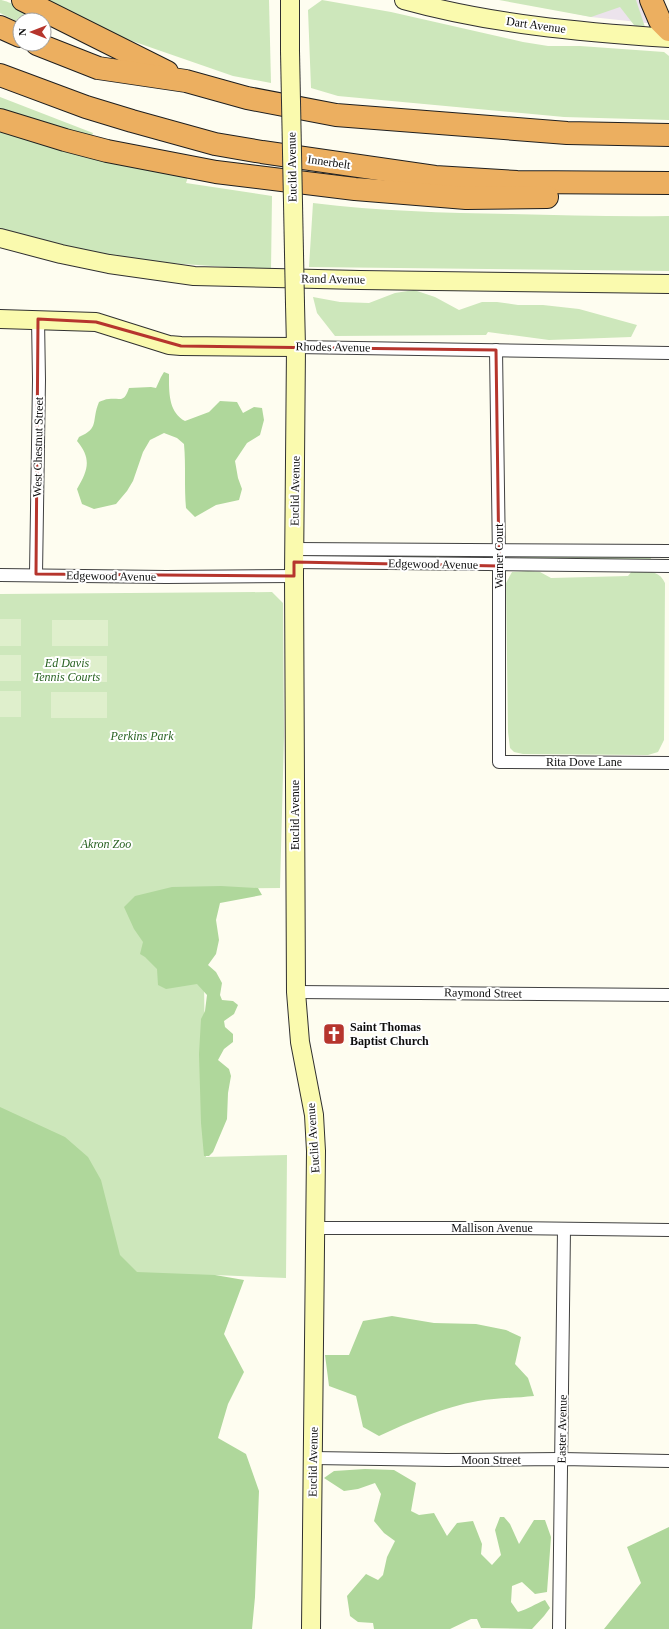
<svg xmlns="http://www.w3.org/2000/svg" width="669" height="1629" viewBox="0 0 669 1629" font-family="'Times New Roman',serif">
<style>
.industrial{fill:#ece3ec}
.green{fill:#cde7bb}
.forest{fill:#afd79b}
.pitch{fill:#dfefcc}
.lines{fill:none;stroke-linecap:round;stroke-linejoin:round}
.street-casing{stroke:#414141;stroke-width:14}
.secondary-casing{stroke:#303030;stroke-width:20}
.highway-casing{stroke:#1f1f1f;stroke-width:24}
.street{stroke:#fff;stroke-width:12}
.secondary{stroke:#fafaae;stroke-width:18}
.highway{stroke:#ecaf60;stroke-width:22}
.secondary-bridge-casing{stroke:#303030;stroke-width:20;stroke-linecap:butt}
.secondary-bridge{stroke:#fafaae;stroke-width:18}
.marked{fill:none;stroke:#b6352d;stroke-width:3;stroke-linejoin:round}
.labels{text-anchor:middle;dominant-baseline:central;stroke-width:4;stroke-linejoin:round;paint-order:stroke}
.street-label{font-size:12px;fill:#0e0e0e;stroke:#fff}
.park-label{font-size:12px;font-style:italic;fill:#286221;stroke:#fff}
.poi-label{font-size:12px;font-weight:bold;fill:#0e0e0e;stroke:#fff;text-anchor:start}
</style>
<rect width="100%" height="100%" fill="#fefdf0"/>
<polygon class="industrial" points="510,0 646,0 656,24 591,17"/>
<g class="green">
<path d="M0,0C7,0 24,10 32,13L29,20H20V23L0,13Z"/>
<polygon points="44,0 269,0 271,83 233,76 109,33"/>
<polygon points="322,0 391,12 523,42 548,46 580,46 664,52 669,56 669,120 564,117 338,96 311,88 308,10"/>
<polygon points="499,0 636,0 646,30 634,25 620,7 591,17"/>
<polygon points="0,97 93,133 91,139 0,114"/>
<polygon points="0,127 188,177 186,183 272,196 271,270 139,261 88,252 0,230"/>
<path d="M313,203C378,211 445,213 511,214C563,215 616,217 669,216V271L309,267Z"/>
<polygon points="414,290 435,297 459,310 482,302 497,302 518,305 543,305 579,309 637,325 631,337 549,340 488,332 486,335 335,336 317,313 313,297 340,302 369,303 395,293"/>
<polygon points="338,555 476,555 476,561 338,558"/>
<polygon points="520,555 651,557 651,563 520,562"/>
<path d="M528,571L540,572L551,578L628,576L632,571C645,571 659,569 665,583L664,740L658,752L648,755L523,754L514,752L510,748L508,732L506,583L512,572Z"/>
<polygon points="272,592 283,603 284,736 280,888 203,889 206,1157 287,1155 286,1278 215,1275 0,1629 0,594"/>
</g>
<g class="forest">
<path d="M164,372L169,374C169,391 168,412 185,421L209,412L220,401L237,402L243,413L254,407L262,408L264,420L260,435L247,443L235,461L238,478L242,489L239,500L216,505L195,517L186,508C184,487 186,466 184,444L177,438L164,433L150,440L143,452L133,481L127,491L116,504L94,509L82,504L77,489C88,470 92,459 77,441L79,437C100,428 91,421 99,402C102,401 105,399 109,399C121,398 124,403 129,388L151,387L156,388L161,377Z"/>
<polygon points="221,886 258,888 262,895 220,903 216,920 219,940 216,954 208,965 216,972 222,983 220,995 222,1000 233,1001 238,1005 234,1014 224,1021 225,1027 233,1034 233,1042 224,1049 218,1060 229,1069 231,1076 228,1093 227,1119 213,1152 209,1156 204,1156 201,1123 199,1054 201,1019 205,1011 207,995 197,984 166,989 158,985 157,969 145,957 140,954 143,942 134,929 124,907 135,896 172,887"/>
<polygon points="0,1107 65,1137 88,1157 101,1180 120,1255 137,1272 215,1275 244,1280 224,1334 244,1372 228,1404 218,1438 246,1454 259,1491 255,1597 252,1629 0,1629"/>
<path d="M392,1316L434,1323L476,1324L506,1330L521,1337L515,1364L528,1378L534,1396C516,1398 496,1398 478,1401C444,1407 411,1421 379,1436L363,1427L356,1396L329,1386L325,1355H349L363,1321Z"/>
<path d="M365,1469L394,1470L416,1483L411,1511L419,1515L434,1513L447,1536L457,1523L473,1521L482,1544L481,1554L492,1565L501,1555L495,1530L500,1517H504L510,1524L519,1544L534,1520H545L551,1537L547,1592L535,1594L522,1582L512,1586L511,1602L518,1612C528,1609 535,1604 545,1600L550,1608L544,1616L532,1629L481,1628L477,1619H471L450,1629H374L373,1623L358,1622L350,1616L347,1596L366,1574L378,1580L383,1575L387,1557L395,1541L384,1533L374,1521L381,1494L375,1483L358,1489L344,1491L324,1478L334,1471Z"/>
<polygon points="669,1527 669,1629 604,1629 641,1583 627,1547"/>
</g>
<g class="pitch">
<rect x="0" y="619" width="21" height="27"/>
<rect x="52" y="620" width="56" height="26"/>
<rect x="0" y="655" width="21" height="26"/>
<rect x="51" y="656" width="56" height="26"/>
<rect x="0" y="691" width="21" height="26"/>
<rect x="51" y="692" width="56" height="26"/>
</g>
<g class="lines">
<g class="street-casing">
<g id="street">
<polyline points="296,347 669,353"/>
<polyline points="496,350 499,558 499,762 669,763"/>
<polyline points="294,549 669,551"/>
<polyline points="294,562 669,566"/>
<polyline points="36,574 39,380 38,319"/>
<polyline points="0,575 166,577 294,576"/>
<polyline points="296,992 669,995"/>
<polyline points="316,1228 510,1228 669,1230"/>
<polyline points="313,1458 447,1460 561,1459 669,1461"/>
<polyline points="559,1629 564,1229"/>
</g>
</g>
<g class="secondary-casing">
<g id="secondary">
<polyline points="290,0 290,51"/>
<path d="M404,0C490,24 580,32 669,38"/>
<polyline points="0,238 61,254 109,264 194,276 360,280 669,284"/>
<polyline points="295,304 296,347 294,576 296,992 300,1042 314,1115 316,1151 311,1629"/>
<polyline points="0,319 96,322 169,345 181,346 296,347"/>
</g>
</g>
<g class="highway-casing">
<g id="highway">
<polyline points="23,0 167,72"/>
<polyline points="651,0 660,21 669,30"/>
<polyline points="0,27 20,36"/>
<polyline points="37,44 98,68 186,81 247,98 336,115 567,133 669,135"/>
<polyline points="0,75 86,107 132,121 215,144 262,152 435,177 517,182 669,183"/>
<polyline points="0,120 65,140 107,151 216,172 355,189 466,198 547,197"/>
</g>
</g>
<use href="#street" class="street"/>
<use href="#secondary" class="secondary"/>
<use href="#highway" class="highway"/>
<g class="secondary-bridge-casing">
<polyline id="secondary-bridge" points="290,51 295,304"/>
</g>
<use href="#secondary-bridge" class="secondary-bridge"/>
</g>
<path class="marked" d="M38,319L96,322L181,346L496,350L499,566L294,562V576L36,574Z"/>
<defs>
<g id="church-square" transform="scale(1.15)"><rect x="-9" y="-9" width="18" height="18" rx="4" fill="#b6352d" stroke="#fff"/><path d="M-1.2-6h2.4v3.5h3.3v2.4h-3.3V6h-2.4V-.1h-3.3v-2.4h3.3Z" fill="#fff"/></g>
</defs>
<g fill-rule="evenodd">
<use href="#church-square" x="334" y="1034"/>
</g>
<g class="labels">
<g class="street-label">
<text transform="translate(536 25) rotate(8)">Dart Avenue</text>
<text transform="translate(329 162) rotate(8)">Innerbelt</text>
<text transform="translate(292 167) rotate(-91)">Euclid Avenue</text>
<text transform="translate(333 279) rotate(1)">Rand Avenue</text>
<text transform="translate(333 347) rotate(1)">Rhodes Avenue</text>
<text transform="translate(38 447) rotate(-89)">West Chestnut Street</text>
<text transform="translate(295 491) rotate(-89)">Euclid Avenue</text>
<text transform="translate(499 556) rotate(-90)">Warner Court</text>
<text transform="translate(433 564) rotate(1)">Edgewood Avenue</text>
<text transform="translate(111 576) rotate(1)">Edgewood Avenue</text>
<text x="584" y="762">Rita Dove Lane</text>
<text transform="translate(295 815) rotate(-90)">Euclid Avenue</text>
<text transform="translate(483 993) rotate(1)">Raymond Street</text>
<text transform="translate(313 1138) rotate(-94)">Euclid Avenue</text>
<text x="492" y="1228">Mallison Avenue</text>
<text transform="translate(562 1429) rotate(-89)">Easter Avenue</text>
<text x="491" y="1460">Moon Street</text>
<text transform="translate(313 1462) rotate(-89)">Euclid Avenue</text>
</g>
<g class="park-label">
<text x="67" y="663">Ed Davis<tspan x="67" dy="14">Tennis Courts</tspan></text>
<text x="142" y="736">Perkins Park</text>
<text x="106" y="844">Akron Zoo</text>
</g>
<g class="poi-label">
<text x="350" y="1027">Saint Thomas<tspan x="350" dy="14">Baptist Church</tspan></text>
</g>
</g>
<g transform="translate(32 32) rotate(270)"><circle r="19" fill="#ffffff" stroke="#9f9f9f"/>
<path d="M0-3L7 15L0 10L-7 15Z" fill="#b6352d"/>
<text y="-6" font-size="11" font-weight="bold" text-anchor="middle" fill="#0e0e0e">N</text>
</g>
</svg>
